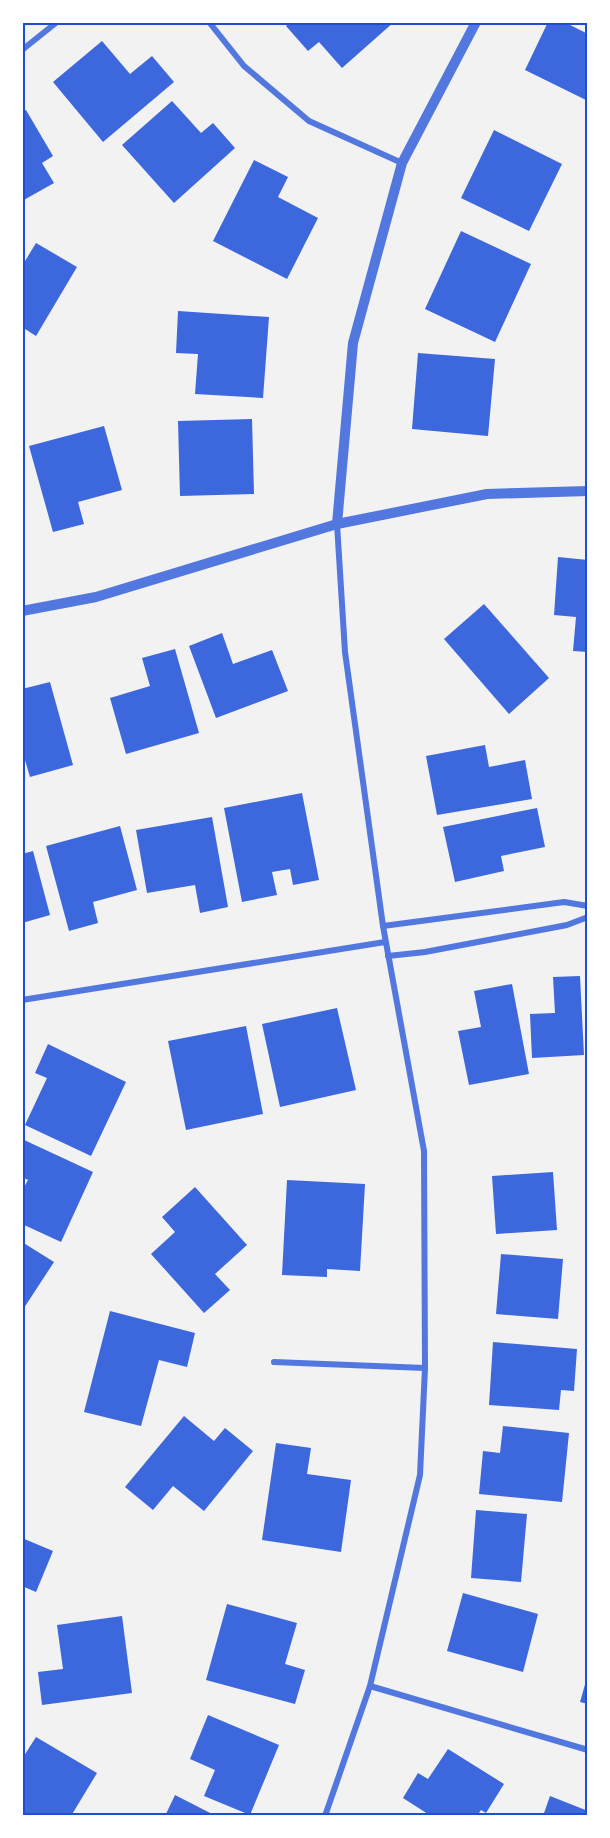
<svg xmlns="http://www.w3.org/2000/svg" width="610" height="1838" viewBox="0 0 610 1838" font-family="'Playfair Display',serif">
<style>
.building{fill:#3d67dc}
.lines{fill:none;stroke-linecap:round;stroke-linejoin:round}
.minor{stroke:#5277de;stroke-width:6}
.tertiary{stroke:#5277de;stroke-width:10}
.neatline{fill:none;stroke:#1d4ed8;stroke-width:2}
</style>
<rect width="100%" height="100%" fill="#f2f2f2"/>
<g class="building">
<polygon points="290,22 394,22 342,68 319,42 308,51 286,26"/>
<polygon points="548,22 564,22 588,34 588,101 525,70"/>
<polygon points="102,41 130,74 152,56 174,82 103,142 53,82"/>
<polygon points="172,101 201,133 213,123 235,148 174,203 122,145"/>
<polygon points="26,110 53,156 42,163 54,183 22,201 22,111"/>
<polygon points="494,130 562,164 529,231 461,198"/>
<polygon points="254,160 288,177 278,197 318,218 287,279 213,241"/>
<polygon points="461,231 531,264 495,342 425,309"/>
<polygon points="36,243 77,267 36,336 22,327 22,266"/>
<polygon points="178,311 269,317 263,398 195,394 198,354 176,353"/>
<polygon points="418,353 495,359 488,436 412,429"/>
<polygon points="252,419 254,494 180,496 178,421"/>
<polygon points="104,426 122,490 78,502 84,524 53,532 29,446"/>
<polygon points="558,557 588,560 588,652 573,651 576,617 554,615"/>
<polygon points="484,604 549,678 509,714 444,639"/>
<polygon points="222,633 233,664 272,650 288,691 216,718 189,646"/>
<polygon points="175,649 199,733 126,754 110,698 150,686 142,658"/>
<polygon points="50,682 73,765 30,777 22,750 22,689"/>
<polygon points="485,745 489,767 525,760 532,799 437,815 426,756"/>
<polygon points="302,793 319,880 293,885 290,869 272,872 277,895 242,902 224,808"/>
<polygon points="537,808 545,847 501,856 504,871 455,882 443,827"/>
<polygon points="212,817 228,907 200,913 195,885 147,893 136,830"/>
<polygon points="120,826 137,890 93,902 98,923 69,931 46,846"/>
<polygon points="33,851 50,915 22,923 22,854"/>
<polygon points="580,976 584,1055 532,1058 530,1014 555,1013 553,977"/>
<polygon points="512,984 529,1074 469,1085 458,1031 481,1027 474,991"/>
<polygon points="337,1008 356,1090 280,1107 262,1024"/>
<polygon points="246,1026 263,1114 186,1130 168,1041"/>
<polygon points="48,1044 126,1082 91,1156 25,1125 47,1078 35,1073"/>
<polygon points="22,1139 93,1172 61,1242 22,1224 22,1191 28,1180 22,1177"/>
<polygon points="553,1172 557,1230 496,1234 492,1176"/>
<polygon points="287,1180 365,1184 360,1271 327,1269 327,1277 282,1275"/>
<polygon points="195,1187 247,1245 215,1274 230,1290 204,1313 151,1254 175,1232 162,1217"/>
<polygon points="22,1242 54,1262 22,1311"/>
<polygon points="501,1254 563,1259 558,1319 496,1314"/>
<polygon points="110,1311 195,1333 187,1367 159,1360 141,1426 84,1412"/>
<polygon points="493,1342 577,1349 574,1391 561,1390 559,1410 489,1405"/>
<polygon points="184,1416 214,1441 225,1428 253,1451 204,1511 173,1486 153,1510 125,1487"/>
<polygon points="503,1426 569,1433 562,1502 479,1494 483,1451 500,1453"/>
<polygon points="276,1443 311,1448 307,1474 351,1480 341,1552 262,1540"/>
<polygon points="476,1510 527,1514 521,1582 471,1578"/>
<polygon points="22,1538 53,1551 36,1592 22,1586"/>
<polygon points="463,1593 538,1614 523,1672 447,1651"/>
<polygon points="227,1604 297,1623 285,1664 305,1670 295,1704 206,1680"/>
<polygon points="122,1616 132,1693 42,1705 38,1672 63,1669 57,1625"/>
<polygon points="588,1674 588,1704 580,1702"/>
<polygon points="208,1715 279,1745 250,1815 204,1796 215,1770 190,1759"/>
<polygon points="36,1737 97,1773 71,1816 22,1816 22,1759"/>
<polygon points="448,1749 504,1784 486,1813 481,1810 477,1816 431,1816 403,1798 418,1773 428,1779"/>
<polygon points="175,1795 216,1816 165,1816"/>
<polygon points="550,1796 588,1811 588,1816 543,1816"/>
</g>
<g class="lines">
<g class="minor">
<polyline points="209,22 244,66 309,121 402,163"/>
<polyline points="22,50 57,22"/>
<polyline points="383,926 564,902 588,906"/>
<polyline points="388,956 425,952 567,925 588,917"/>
<polyline points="22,1000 385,942"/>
<polyline points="274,1362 425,1368"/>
<polyline points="370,1686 588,1750"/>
<polyline points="325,1816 370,1686 420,1475 425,1368 424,1151 383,926 345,652 337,524"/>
</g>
<g class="tertiary">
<polyline points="337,524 353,343 402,163 476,22"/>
<polyline points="22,611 96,597 337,524 487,494 588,491"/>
</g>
</g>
<rect width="610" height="1838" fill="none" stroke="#ffffff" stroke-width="48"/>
<rect x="24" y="24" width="562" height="1790" class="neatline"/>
</svg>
